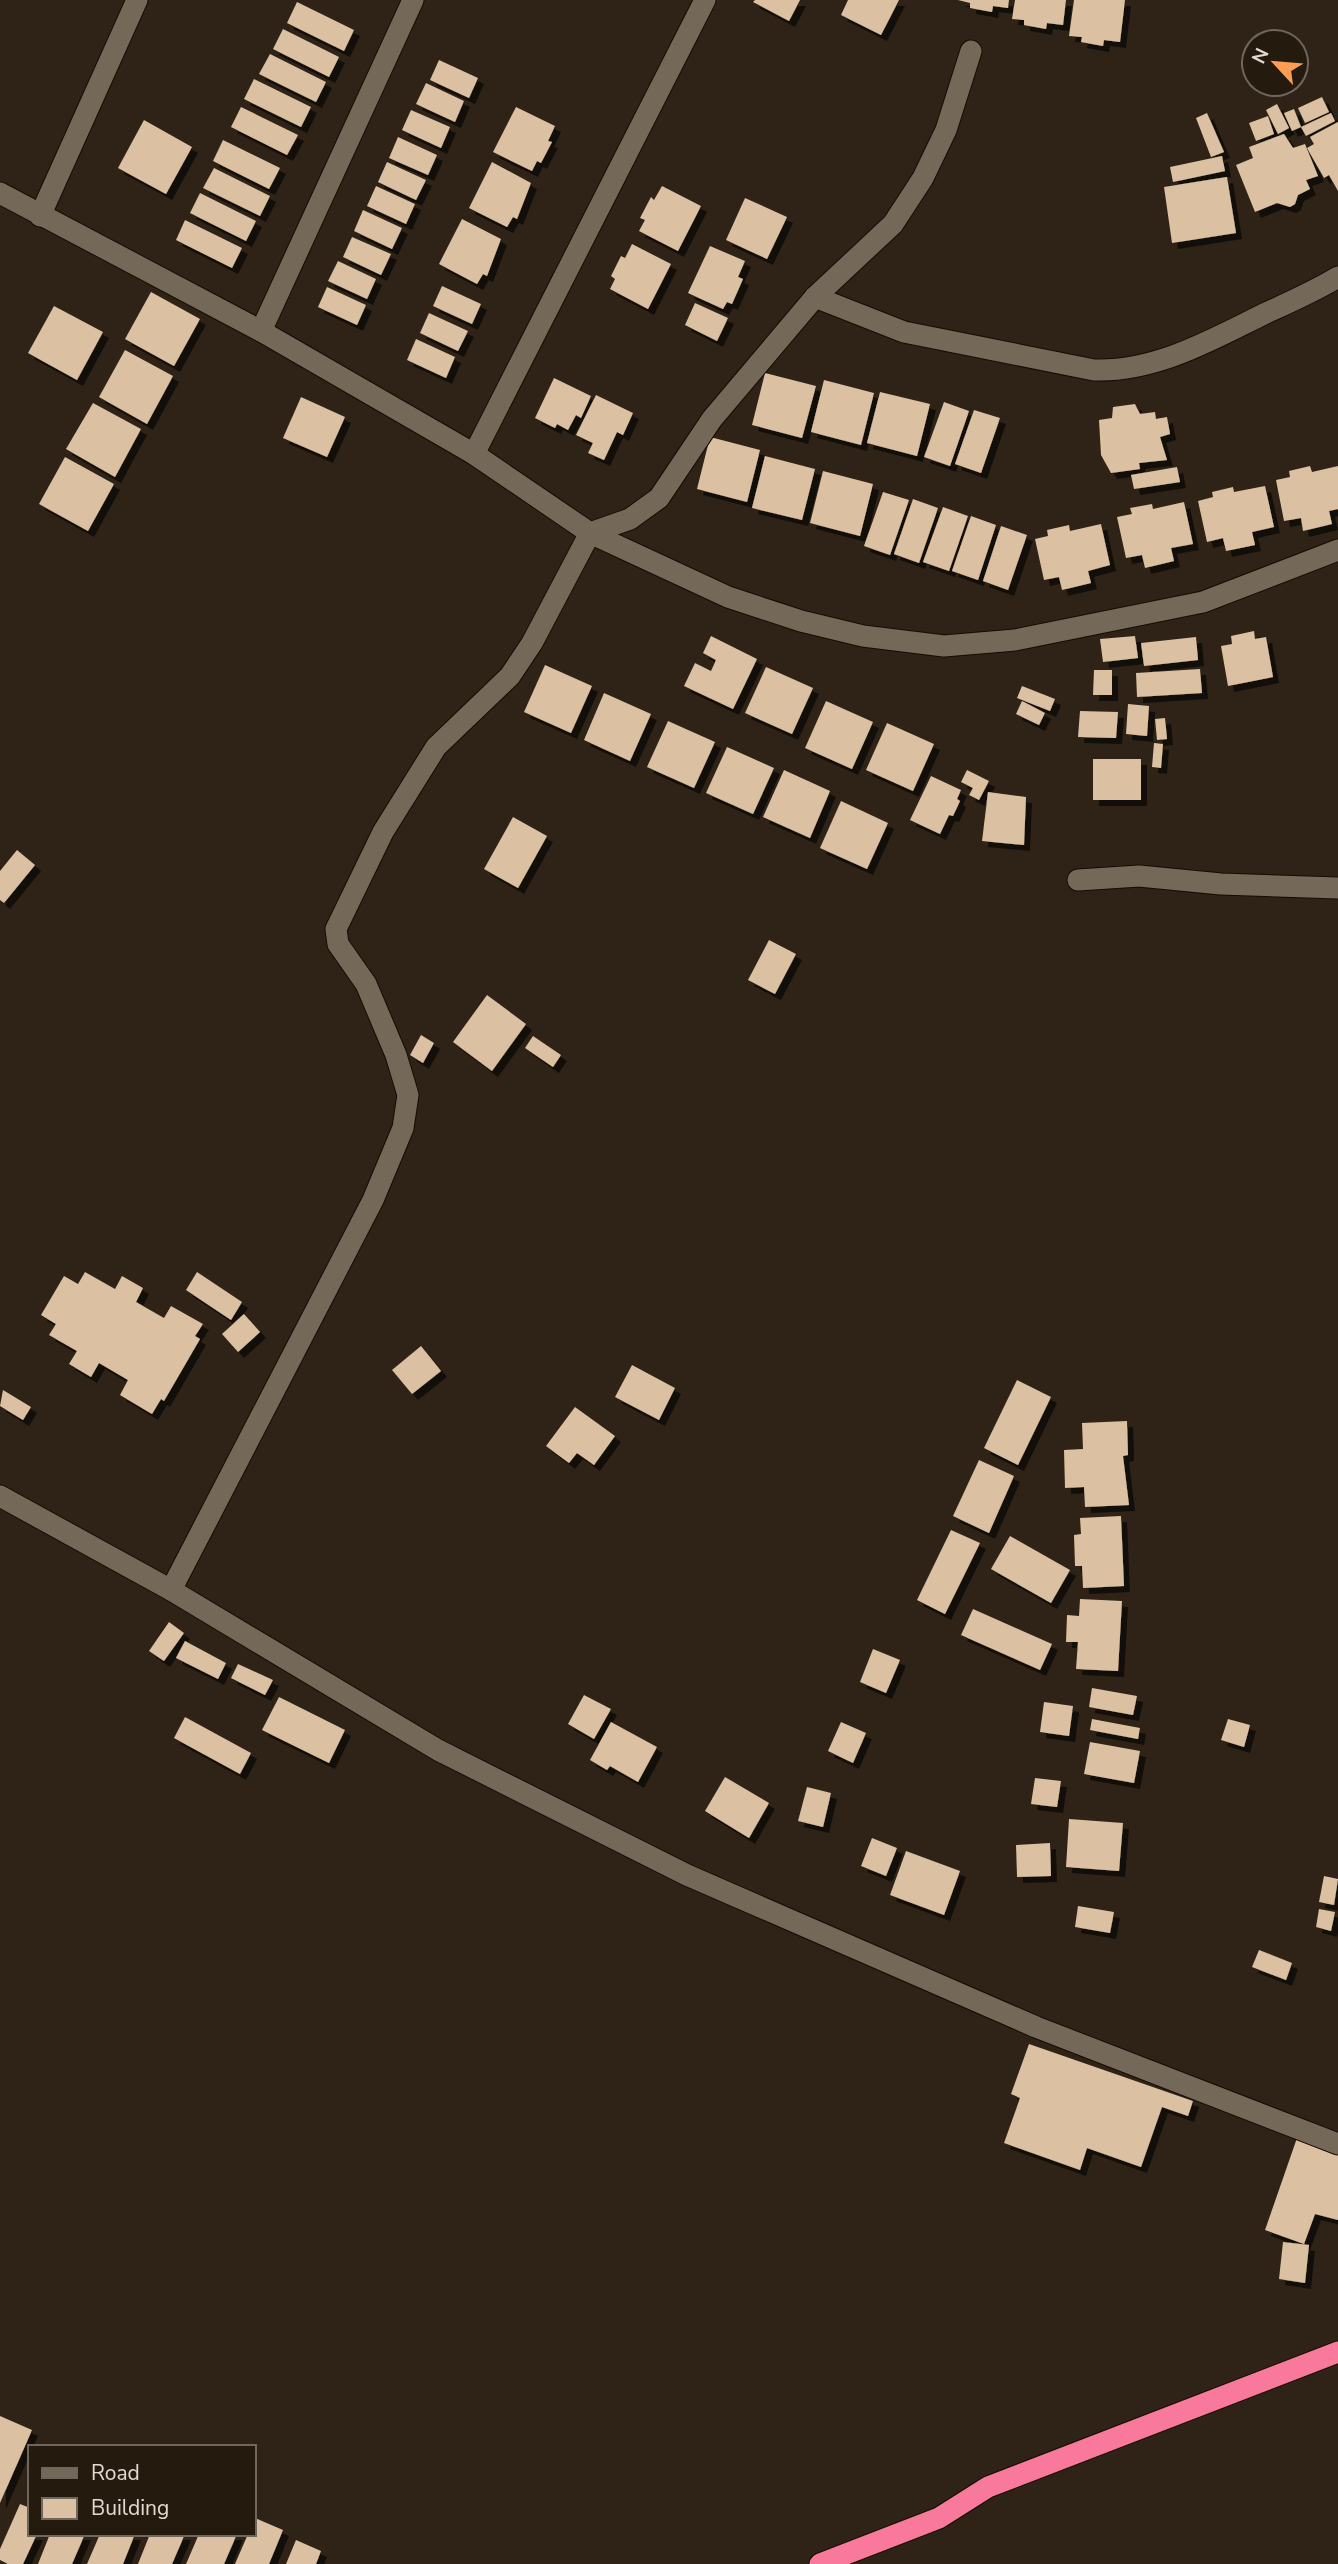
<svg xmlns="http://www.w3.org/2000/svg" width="1338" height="2564" viewBox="0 0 1338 2564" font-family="'Nunito Sans',sans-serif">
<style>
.building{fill:#dbc1a2;filter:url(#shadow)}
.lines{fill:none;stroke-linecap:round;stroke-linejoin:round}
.street-casing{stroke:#160c02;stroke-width:23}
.highway-casing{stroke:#160c02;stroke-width:23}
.street{stroke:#746859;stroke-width:21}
.highway{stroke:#f8799b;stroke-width:21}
</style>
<defs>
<filter id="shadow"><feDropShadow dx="6" dy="6" stdDeviation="0" flood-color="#0009"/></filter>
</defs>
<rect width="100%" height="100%" fill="#2e2316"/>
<g class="building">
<polygon points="755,0 800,0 789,21 753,2"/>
<polygon points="848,0 899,0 881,35 841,15"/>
<polygon points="958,0 1009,0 1008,8 993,6 992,12 970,8 970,3"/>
<polygon points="1015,0 1066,0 1063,25 1047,23 1046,29 1024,25 1024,20 1012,19"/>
<polygon points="1074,0 1125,0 1120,42 1104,40 1103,46 1081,42 1082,37 1069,36"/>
<polygon points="297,2 354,30 344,51 287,23"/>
<polygon points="283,29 339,57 329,77 273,49"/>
<polygon points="270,54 326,82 316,102 259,74"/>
<polygon points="439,60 478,78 469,98 430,80"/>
<polygon points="254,79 311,107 301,127 244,99"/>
<polygon points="426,83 464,101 455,122 416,104"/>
<polygon points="1322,97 1329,112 1305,123 1298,108"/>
<polygon points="1277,104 1289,128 1278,134 1266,110"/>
<polygon points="241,107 298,135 287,155 231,127"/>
<polygon points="516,107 555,126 548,141 552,142 541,163 537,161 532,171 493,152"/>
<polygon points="1294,109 1301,127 1292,131 1284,113"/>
<polygon points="411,110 450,127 441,148 402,130"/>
<polygon points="1207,113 1224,152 1211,157 1196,118"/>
<polygon points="1331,113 1335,121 1306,136 1301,127"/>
<polygon points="1268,116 1274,134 1256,141 1249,123"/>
<polygon points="144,120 192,147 166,194 118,168"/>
<polygon points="1338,122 1338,191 1329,175 1324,178 1307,148 1314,144 1310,137"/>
<polygon points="1284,134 1293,148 1305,144 1318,176 1306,180 1310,189 1298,195 1295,204 1290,207 1277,203 1255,212 1236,165 1253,158 1249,147"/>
<polygon points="398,137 437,155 428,175 389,158"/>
<polygon points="223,140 280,168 269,189 213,161"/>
<polygon points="1222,156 1225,171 1173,182 1170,167"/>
<polygon points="387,162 426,180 416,200 378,182"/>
<polygon points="492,162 531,183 517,219 513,217 507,227 469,208"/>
<polygon points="214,168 270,196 260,216 203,188"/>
<polygon points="1227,177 1236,233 1172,243 1164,187"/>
<polygon points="376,186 415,204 406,224 367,206"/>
<polygon points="662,186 701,206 678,251 639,231 645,220 640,218 651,197 654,200"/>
<polygon points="200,193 256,221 246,241 190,213"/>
<polygon points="745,198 787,217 767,259 726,240"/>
<polygon points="363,210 402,228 392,249 354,231"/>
<polygon points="462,219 501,239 487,276 483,274 477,284 439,264"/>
<polygon points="185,220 242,248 232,268 176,240"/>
<polygon points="352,237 391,254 381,275 343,257"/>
<polygon points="632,244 671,264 648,309 610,289 615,279 611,276 621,256 625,258"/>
<polygon points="710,246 745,261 738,277 743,279 732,304 727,302 723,309 688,293"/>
<polygon points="338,261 376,279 367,299 328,281"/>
<polygon points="442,286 481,304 472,324 433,306"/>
<polygon points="327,287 366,305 357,325 318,307"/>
<polygon points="151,292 200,319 174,366 125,339"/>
<polygon points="695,303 728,318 717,341 685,325"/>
<polygon points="54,306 103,332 77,380 28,353"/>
<polygon points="429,313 468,331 458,351 420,333"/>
<polygon points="416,339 455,357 446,378 407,360"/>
<polygon points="125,350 173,376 147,424 99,397"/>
<polygon points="765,373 816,386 802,438 752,425"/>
<polygon points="554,378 591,396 581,418 576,415 568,430 557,424 555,428 535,418"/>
<polygon points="824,380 874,393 861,445 811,432"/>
<polygon points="880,392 930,404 917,456 867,443"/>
<polygon points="596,395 633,413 623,435 617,432 604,460 588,453 593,443 576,435"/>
<polygon points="301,397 345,417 327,457 283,438"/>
<polygon points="944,402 969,411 950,466 924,457"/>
<polygon points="93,403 141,429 115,477 66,449"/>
<polygon points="1135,404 1140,414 1155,412 1156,419 1167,417 1170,434 1160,437 1167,460 1139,463 1140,469 1111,473 1101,455 1099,420 1112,418 1113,407"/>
<polygon points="974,410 1000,418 981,473 955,464"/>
<polygon points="710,437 760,450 747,502 697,489"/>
<polygon points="765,456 815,469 802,520 752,508"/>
<polygon points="65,457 114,484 88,531 39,504"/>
<polygon points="1310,466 1312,472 1338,466 1338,509 1329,511 1332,524 1303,531 1301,518 1284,521 1276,480 1290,477 1289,471"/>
<polygon points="1177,467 1180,482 1134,489 1131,475"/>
<polygon points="823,471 873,484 860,536 810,523"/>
<polygon points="1265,486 1274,527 1252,532 1255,545 1226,551 1223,538 1207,542 1198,501 1213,497 1212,492 1233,487 1234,492"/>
<polygon points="883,492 909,500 890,555 864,546"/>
<polygon points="913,499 938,508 919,563 894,554"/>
<polygon points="1184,502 1193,544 1171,548 1174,561 1145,568 1142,555 1126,558 1117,517 1132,514 1130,508 1152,504 1153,509"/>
<polygon points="943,507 968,516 949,571 923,562"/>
<polygon points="971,516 996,525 978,580 952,571"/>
<polygon points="1101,524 1110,565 1088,571 1091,583 1062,590 1059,577 1044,580 1035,539 1048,536 1047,530 1069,525 1070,531"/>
<polygon points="1001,526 1027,535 1008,590 983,581"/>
<polygon points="1254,631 1255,639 1266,637 1273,677 1228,686 1221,646 1232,644 1231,636"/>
<polygon points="711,636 757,659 733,709 684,686 695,663 711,671 716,660 703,653"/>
<polygon points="1135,636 1138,658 1103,662 1100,639"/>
<polygon points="1196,637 1198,660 1144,666 1141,643"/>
<polygon points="545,665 592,686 571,733 524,712"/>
<polygon points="766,667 813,688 792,734 745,713"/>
<polygon points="1200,669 1202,693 1137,697 1136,673"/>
<polygon points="1094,670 1112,670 1112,695 1093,695"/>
<polygon points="1022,686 1055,699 1050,711 1017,698"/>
<polygon points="604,693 651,714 630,761 584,740"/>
<polygon points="826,701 873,722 852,769 805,748"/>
<polygon points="1022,701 1045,713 1039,725 1016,714"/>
<polygon points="1128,704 1149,706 1147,736 1126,734"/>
<polygon points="1080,711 1118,712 1116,738 1078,737"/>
<polygon points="1165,718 1167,739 1157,740 1155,719"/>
<polygon points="668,721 715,742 694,788 647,767"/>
<polygon points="887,723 934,744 913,791 866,770"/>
<polygon points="1154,743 1163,744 1161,768 1152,767"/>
<polygon points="727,747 774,768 753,814 706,793"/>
<rect x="1093" y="759" width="48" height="41"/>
<polygon points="784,770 830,791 810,838 763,817"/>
<polygon points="967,770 989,781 979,800 969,795 973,788 961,782"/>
<polygon points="931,776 961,790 957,799 960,801 953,816 949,815 940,834 910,820"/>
<polygon points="988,792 1026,797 1024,845 982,841"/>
<polygon points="841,801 888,823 867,869 820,848"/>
<polygon points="513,817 547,836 518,888 484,869"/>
<polygon points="17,850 35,865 4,903 0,900 0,871"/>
<polygon points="769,940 796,954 775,994 748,980"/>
<polygon points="487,995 526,1024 492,1071 453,1042"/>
<polygon points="421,1035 434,1043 423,1063 410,1055"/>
<polygon points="533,1036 561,1055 553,1067 525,1048"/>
<polygon points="85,1272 115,1289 122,1276 143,1288 136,1302 164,1318 171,1306 203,1324 195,1336 200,1339 164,1401 161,1399 152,1414 120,1395 128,1380 99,1363 91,1377 69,1364 77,1351 49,1335 56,1324 41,1315 64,1276 78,1284"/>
<polygon points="197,1272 242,1302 231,1320 186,1290"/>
<polygon points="244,1314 260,1332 238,1352 222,1334"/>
<polygon points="421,1346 441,1371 412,1394 392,1370"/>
<polygon points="632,1365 675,1388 659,1420 615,1397"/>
<polygon points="1017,1380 1051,1397 1018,1465 984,1448"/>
<polygon points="3,1390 31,1407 23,1420 0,1406"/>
<polygon points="575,1407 615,1436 594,1465 577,1453 569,1463 546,1446"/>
<polygon points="1127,1421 1128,1455 1123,1456 1129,1505 1085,1507 1084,1487 1065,1488 1064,1450 1083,1449 1082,1423"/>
<polygon points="979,1460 1014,1476 989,1533 953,1516"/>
<polygon points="1121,1516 1124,1586 1083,1588 1082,1566 1075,1566 1074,1535 1081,1534 1080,1518"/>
<polygon points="951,1530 980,1543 945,1614 917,1600"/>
<polygon points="1010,1536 1070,1570 1051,1603 991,1569"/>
<polygon points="1080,1599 1122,1601 1118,1671 1076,1669 1078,1642 1066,1642 1067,1615 1079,1616"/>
<polygon points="973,1609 1052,1644 1040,1670 961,1635"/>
<polygon points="169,1622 184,1633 164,1661 149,1651"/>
<polygon points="185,1641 226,1663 218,1679 176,1658"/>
<polygon points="873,1649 900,1660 886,1693 860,1682"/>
<polygon points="238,1664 273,1680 265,1695 231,1678"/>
<polygon points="1092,1688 1137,1696 1133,1715 1089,1707"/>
<polygon points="584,1695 611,1709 594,1739 568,1724"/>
<polygon points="279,1697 345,1730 329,1763 262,1730"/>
<polygon points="1044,1702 1073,1706 1069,1736 1040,1732"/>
<polygon points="185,1717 251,1753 240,1774 174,1738"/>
<polygon points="1092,1719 1140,1728 1138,1739 1090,1730"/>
<polygon points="1228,1719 1250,1725 1244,1747 1221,1740"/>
<polygon points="611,1722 657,1747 638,1782 610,1766 607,1770 590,1760"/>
<polygon points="841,1722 866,1733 853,1763 828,1751"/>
<polygon points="1090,1742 1140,1751 1134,1783 1084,1774"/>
<polygon points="725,1777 769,1803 749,1838 705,1811"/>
<polygon points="1035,1778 1061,1781 1057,1807 1031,1804"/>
<polygon points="807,1787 831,1793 823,1827 798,1821"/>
<polygon points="1069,1819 1123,1823 1119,1871 1066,1867"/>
<polygon points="872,1838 897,1848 886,1876 861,1866"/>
<polygon points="1050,1843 1051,1876 1017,1877 1016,1845"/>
<polygon points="906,1851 960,1871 944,1915 890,1895"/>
<polygon points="1324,1876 1338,1879 1334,1905 1319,1902"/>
<polygon points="1078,1906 1114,1912 1110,1933 1075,1927"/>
<polygon points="1319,1909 1335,1912 1331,1931 1316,1927"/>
<polygon points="1259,1950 1292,1963 1286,1980 1252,1967"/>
<polygon points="1029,2044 1193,2101 1188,2116 1162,2107 1141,2167 1087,2148 1080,2170 1004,2143 1020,2098 1011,2094"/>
<polygon points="1297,2138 1338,2153 1338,2220 1315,2214 1304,2244 1265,2230"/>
<polygon points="1283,2242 1309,2245 1305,2283 1279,2279"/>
<polygon points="0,2416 32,2430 0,2503"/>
<polygon points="20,2504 30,2508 30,2534 37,2534 23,2564 8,2564 0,2560 0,2549"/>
<polygon points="255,2518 283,2530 269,2564 235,2564 248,2534 254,2534"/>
<polygon points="50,2534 85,2534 72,2564 38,2564"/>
<polygon points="100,2534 135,2534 123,2564 87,2564"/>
<polygon points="150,2534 185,2534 172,2564 138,2564"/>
<polygon points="199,2534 237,2534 224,2564 186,2564"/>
<polygon points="296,2540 321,2551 316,2564 286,2564"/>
</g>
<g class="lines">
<g class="street-casing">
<g id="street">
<polyline points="0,193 261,331 474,454 590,533 728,597 801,621 863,636 944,646 1015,640 1203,602 1338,550"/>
<polyline points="40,216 137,0"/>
<path d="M815,297L904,332L1094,370C1156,372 1211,340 1266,313C1290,302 1315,291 1338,277"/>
<polyline points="261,331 413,0"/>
<polyline points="474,454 705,0"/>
<polyline points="1078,880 1139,876 1221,884 1338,888"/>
<polyline points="0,1496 171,1590 438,1750 687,1875 1036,2027 1338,2144"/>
<polyline points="171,1590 373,1200 403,1128 408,1095 396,1055 366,984 338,944 336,929 383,832 436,747 510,676 532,643 590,533 630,519 659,498 712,419 815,297 893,224 923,178 946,130 971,51"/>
</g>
</g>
<g class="highway-casing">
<polyline id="highway" points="820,2564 939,2518 988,2487 1338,2352"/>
</g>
<use href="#street" class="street"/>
<use href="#highway" class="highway"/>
</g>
<rect x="28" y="2445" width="228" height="91" fill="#241a0d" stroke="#70675c" stroke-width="2"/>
<rect x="42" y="2468" width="35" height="10" fill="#746859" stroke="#70675c" stroke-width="2"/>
<text x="91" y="2480" font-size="21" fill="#e2dad2">Road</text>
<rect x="42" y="2498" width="35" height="21" fill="#dbc1a2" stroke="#70675c" stroke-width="2"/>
<text x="91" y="2515" font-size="21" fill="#e2dad2">Building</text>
<g transform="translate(1275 63) rotate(296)"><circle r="33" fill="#241a0d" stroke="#70675c" stroke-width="2"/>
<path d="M0-5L12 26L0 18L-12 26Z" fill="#fd9d54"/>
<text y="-10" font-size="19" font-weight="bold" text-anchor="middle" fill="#e2dad2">N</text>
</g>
</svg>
